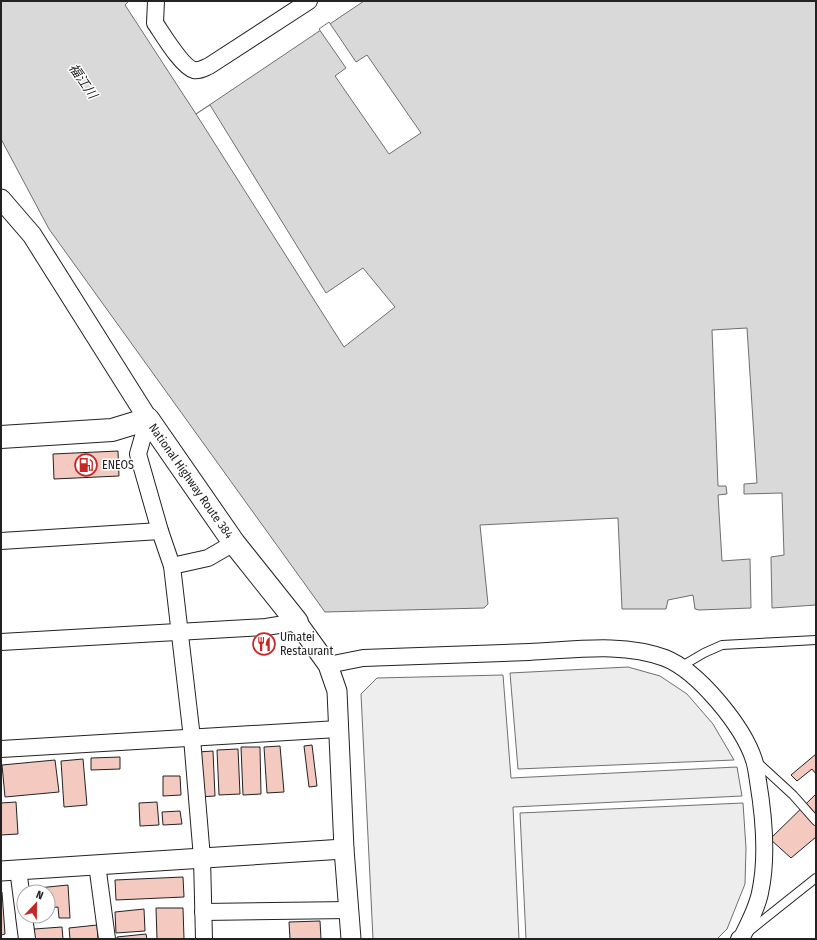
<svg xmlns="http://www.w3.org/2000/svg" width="817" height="940" viewBox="0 0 817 940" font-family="'Fira Sans Condensed','Noto Sans JP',sans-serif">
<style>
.green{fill:#eee;stroke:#6f6f6f}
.parking{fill:#ededed;stroke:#6f6f6f}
.water{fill:#d9d9d9;stroke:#6f6f6f}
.pier{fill:#fff;stroke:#6f6f6f}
.building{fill:#f3c9c0;stroke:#222}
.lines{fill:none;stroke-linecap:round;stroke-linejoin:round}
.service-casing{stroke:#222;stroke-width:10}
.minor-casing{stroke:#222;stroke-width:18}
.tertiary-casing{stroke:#222;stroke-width:21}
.trunk-casing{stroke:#222;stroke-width:24}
.service{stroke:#fff;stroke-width:8}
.minor{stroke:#fff;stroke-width:16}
.tertiary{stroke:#fff;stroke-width:19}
.trunk{stroke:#fff;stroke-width:22}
.labels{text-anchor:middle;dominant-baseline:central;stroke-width:3;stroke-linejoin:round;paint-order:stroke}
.poi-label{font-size:12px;fill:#222;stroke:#fff;text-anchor:start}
.street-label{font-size:12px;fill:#222;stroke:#fff}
.water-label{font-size:13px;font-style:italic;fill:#222;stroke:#fff}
</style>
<rect width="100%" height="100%" fill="#fff"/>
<polygon class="green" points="503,675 511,778 737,767 742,796 513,807 519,939 373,939 361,694 377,678"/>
<g class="parking">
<polygon points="628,667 660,676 687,694 713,724 734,760 518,769 510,673"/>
<polygon points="743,803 746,848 745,884 727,929 717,939 526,939 520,813"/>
</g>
<polygon class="water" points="1,1 129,1 125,5 196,114 364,1 816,1 816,605 772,608 771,557 784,555 782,493 744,494 744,484 757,483 747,328 712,330 718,486 726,486 727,494 718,495 722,561 750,559 751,608 699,610 695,609 693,595 668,600 666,609 622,609 618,518 480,525 488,604 484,608 325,612 49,229 1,139"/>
<g class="pier">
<polygon points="329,22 356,62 367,55 421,133 389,154 335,76 346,68 319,29"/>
<polygon points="210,105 326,293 363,268 395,307 344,347 196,114"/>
</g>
<g class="building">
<polygon points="118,451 119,476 54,479 53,454"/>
<polygon points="312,745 317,786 309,787 304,746"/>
<polygon points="280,746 284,792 267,793 264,747"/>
<polygon points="241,747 260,747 261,794 243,795"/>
<polygon points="238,749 240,794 219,795 217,750"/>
<polygon points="213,751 215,796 199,797 198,752"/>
<polygon points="816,754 816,774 812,769 797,781 791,775"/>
<polygon points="120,757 120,769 91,770 91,758"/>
<polygon points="83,759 87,805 64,807 61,761"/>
<polygon points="55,760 59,792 5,797 2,765"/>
<polygon points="163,776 180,776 181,795 163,796"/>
<polygon points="816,794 816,837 791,858 770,839"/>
<polygon points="16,802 18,834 1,835 1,803"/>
<polygon points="157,802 159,825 140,826 139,803"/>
<polygon points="180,811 182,824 163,825 162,812"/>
<polygon points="183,877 184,897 116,900 115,880"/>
<polygon points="68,885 70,918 59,918 58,907 48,908 48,892 29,892 28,889"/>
<polygon points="2,892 5,934 1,935 1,893"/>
<polygon points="156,908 183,908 184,939 157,939"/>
<polygon points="144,909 145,931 116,933 115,912"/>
<polygon points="320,921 321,939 290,939 289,922"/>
<polygon points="97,925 98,939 70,939 69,928"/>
<polygon points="62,927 63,939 34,939 34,929"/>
<polygon points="146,934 147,939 117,939 117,937"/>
</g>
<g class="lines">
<g class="service-casing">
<g id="service">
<polyline points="682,666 704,653 722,645 816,640"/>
<polyline points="756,761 793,795 816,821"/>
<polyline points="748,932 816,878"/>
</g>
</g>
<g class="minor-casing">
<g id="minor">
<path d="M156,1L155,23C162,33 182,67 194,70C200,71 204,68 209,66L309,1"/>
<polyline points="148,419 138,454 160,531 172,566 192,738 202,858 204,939"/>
<polyline points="1,541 160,531"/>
<polyline points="172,566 208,558 234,543"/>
<polyline points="1,642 266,627 297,622"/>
<path d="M328,665L363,658C418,656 473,654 529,652C573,650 623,642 665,658C698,671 743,726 754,760C756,766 757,774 758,781C764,817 768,857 760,893C757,908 749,923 742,937L739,939"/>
<polyline points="1,749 338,729"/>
<polyline points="97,864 107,939"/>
<polyline points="18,869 24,915"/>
<polyline points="203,912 349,910"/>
<polyline points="24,916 27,939"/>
</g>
</g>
<g class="tertiary-casing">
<g id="tertiary">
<polyline points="1,199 32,235 148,419"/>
<polyline points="297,622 328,665 337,691 344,849 351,939"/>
<polyline points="1,871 344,849"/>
</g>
</g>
<g class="trunk-casing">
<polyline id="trunk" points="1,437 112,430 148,419 234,543 297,622"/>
</g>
<use href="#service" class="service"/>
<use href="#minor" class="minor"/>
<use href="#tertiary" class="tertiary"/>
<use href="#trunk" class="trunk"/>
</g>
<defs>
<g id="fuel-ring" transform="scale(1.15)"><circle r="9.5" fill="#fff" stroke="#c62828" stroke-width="1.5"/><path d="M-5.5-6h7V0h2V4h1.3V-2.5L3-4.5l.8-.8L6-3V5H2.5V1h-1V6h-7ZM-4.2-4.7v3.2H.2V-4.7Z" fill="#c62828"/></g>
<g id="restaurant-ring" transform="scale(1.15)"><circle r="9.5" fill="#fff" stroke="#c62828" stroke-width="1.5"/><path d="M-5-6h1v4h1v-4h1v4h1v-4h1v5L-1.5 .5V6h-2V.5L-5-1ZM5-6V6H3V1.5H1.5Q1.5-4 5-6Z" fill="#c62828"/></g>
</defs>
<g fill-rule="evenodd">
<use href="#fuel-ring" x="86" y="465"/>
<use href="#restaurant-ring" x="264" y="644"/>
</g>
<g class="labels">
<g class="poi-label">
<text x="102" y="465">ENEOS</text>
<text x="280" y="637">Umatei<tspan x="280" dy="14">Restaurant</tspan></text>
</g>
<g class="street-label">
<text transform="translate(191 481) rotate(55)">National Highway Route 384</text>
</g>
<g class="water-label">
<text transform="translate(83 81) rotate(55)">福江川</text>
</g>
</g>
<rect width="817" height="940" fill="none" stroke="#222222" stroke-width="4"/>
<g transform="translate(36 904) rotate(22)"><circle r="19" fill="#ffffff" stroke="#a7a7a7"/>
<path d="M0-3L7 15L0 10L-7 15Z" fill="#c62828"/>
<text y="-6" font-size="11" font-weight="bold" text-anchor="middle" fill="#222222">N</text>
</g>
</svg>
